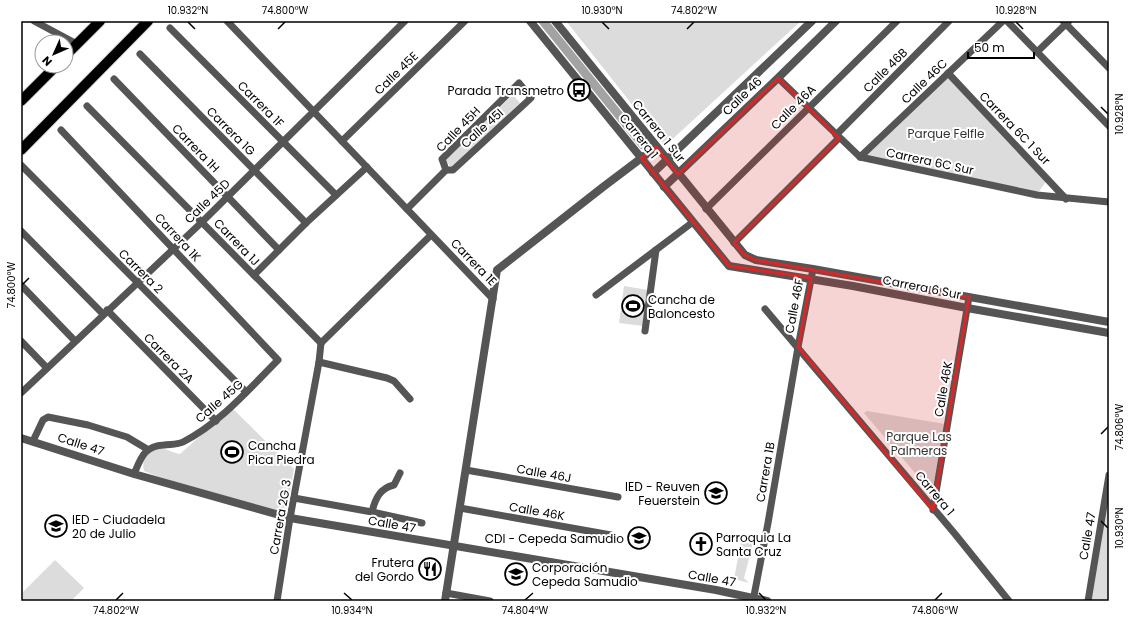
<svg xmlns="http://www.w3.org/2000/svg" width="1130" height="622" viewBox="0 0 1130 622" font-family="Poppins,sans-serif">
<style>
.green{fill:#dcdcdc}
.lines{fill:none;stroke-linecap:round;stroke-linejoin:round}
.canal{stroke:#a3a3a3;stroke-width:9}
.primary-casing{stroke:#dbdbdb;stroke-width:12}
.minor{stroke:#555;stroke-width:7}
.tertiary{stroke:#555;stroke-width:8}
.primary{stroke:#000;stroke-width:10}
.marked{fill:#d62828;fill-opacity:0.2;stroke:#d62828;stroke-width:3;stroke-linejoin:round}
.ticks{fill:none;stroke:#000;stroke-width:1.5}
.labels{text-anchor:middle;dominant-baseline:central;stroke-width:4;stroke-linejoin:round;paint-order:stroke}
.street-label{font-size:12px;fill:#000;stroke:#fff}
.poi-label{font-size:12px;fill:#000;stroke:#fff;text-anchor:start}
.park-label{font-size:12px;fill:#333;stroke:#fff}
.neatline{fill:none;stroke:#000;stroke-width:1.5}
.ticks-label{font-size:10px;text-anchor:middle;fill:#000}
</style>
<rect width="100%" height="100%" fill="#fff"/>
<g class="green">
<polygon points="566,21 801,21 665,146"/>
<polygon points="946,76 1047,180 1038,193 863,157"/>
<polygon points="513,95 520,103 451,167 445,160"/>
<polygon points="624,286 648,290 643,326 619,323"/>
<path d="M232,408L294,469L286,514L159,477L144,471C141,461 147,449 159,448C165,448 174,453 180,454Z"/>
<polygon points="867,411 945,424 933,494 864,413"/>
<polygon points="1109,493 1109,601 1088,601"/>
<polygon points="741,542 753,543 744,578 749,583 734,579"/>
<polygon points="55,560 84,588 71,601 21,601 21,594"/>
</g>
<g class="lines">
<polyline class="canal" points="543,21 643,145"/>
<g class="primary-casing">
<g id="primary">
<polyline points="66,55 100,21"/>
<polyline points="21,101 56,66"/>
<polyline points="21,150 148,21"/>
</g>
</g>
<g class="minor">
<polyline points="34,21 77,44"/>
<polyline points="227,21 493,299"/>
<polyline points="1007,21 1109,126"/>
<polyline points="1063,21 1109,68"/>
<polyline points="170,28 336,195"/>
<polyline points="1037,52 1069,21"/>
<polyline points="140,54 306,223"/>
<polyline points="948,73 1066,199"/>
<polyline points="778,78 860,157 1037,195 1109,202"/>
<polyline points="114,79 279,250"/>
<polygon points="519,83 531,98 453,170 446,170 442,159"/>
<polyline points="87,106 321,343"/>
<path d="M61,130L278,360C249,389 220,423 183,442C177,445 170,444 164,445C144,446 141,458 134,474"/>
<polyline points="836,135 949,21"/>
<polyline points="342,141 465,21"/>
<polyline points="860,157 1003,21"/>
<polyline points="21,165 246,392"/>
<polyline points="407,209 446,170"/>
<polyline points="706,209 897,21"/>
<polyline points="21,231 103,314"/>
<polyline points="734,243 839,138"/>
<polyline points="254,275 306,223 367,167"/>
<polyline points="21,285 75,341"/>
<polyline points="596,295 693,222"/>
<polyline points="765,309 955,534 1009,601"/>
<polyline points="107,310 216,421"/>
<polyline points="645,331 656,250"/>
<polyline points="21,341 47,368"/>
<polyline points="321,343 431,235"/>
<polyline points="319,362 387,378 394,381 410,399"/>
<polyline points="21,393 202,222 405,21"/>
<polyline points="33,441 43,420 48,417 88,425 127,437 147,449"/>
<polyline points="466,470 618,497"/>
<polyline points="294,498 372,512 422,523"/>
<polyline points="460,508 611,535"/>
<polyline points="933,510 969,297"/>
<path d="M372,512C375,499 380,488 394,485L400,473"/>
<polyline points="446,593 490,601"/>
<polyline points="277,601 290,518 319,362 321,343"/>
<polyline points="753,601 768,523 798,347 813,269"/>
<polyline points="1088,601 1109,475"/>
</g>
<g class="tertiary">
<polyline points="530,21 729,266 853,286 967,308 1109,333"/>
<polyline points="555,21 745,255 756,260 813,269 1109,322"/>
<polyline points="653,173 812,21"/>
<polyline points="664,187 778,78 836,21"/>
<polyline points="21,438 134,474 290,518 716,590 767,601"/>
<polyline points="445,601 497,270 603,187 656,147"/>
</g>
<use href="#primary" class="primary"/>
</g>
<path class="marked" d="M778,78L839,138L734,243L745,255L756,260L969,297L933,510L798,347L811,278L729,266L641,158L656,147L678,174Z"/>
<path class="ticks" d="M188,22L195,29M602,22L609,29M1016,22L1023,29M278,29L285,22M687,29L694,22M1101,107L1108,114M22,285L29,278M1101,434L1108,427M1101,521L1108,528M344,593L352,600M759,593L766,600M116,600L123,593M525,600L533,593M935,600L942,593"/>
<defs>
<g id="bus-ring" transform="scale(1.15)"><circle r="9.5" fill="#fff" stroke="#000" stroke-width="1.5"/><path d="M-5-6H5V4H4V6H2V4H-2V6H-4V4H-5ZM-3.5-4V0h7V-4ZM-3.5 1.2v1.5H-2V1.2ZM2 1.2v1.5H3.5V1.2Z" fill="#000"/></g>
<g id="stadium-ring" transform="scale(1.15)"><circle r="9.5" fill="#fff" stroke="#000" stroke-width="1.5"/><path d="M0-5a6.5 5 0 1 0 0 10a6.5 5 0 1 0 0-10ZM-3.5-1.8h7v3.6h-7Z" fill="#000"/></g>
<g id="school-ring" transform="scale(1.15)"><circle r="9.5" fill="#fff" stroke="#000" stroke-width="1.5"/><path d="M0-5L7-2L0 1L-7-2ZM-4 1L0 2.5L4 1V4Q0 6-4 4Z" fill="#000"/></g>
<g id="church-ring" transform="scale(1.15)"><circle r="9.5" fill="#fff" stroke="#000" stroke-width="1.5"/><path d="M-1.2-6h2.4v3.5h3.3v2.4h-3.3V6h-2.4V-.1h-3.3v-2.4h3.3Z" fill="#000"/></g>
<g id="restaurant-ring" transform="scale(1.15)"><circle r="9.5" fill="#fff" stroke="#000" stroke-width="1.5"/><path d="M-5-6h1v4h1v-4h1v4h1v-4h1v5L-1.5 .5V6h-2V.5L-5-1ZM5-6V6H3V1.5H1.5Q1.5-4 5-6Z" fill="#000"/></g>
</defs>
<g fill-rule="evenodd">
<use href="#bus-ring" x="579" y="90"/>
<use href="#stadium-ring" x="633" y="306"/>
<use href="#stadium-ring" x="232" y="452"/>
<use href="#school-ring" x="716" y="493"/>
<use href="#school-ring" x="56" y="526"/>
<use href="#school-ring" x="639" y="538"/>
<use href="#church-ring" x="701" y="544"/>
<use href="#restaurant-ring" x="430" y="569"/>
<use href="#school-ring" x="516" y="574"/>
</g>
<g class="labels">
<g class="street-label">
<text transform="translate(885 70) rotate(-45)">Calle 46B</text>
<text transform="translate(396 73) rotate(-44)">Calle 45E</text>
<text transform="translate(924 81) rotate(-44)">Calle 46C</text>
<text transform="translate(742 96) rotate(-44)">Calle 46</text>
<text transform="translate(261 104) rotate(45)">Carrera 1F</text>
<text transform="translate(793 107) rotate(-45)">Calle 46A</text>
<text transform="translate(482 128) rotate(-42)">Calle 45I</text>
<text transform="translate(1015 128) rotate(46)">Carrera 6C 1 Sur</text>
<text transform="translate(458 129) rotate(-46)">Calle 45H</text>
<text transform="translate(231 131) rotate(45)">Carrera 1G</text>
<text transform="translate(659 131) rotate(51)">Carrera 1 Sur</text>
<text transform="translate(639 136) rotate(51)">Carrera 1</text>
<text transform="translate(196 148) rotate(46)">Carrera 1H</text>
<text transform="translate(930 161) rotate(12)">Carrera 6C Sur</text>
<text transform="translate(207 201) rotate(-44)">Calle 45D</text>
<text transform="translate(178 237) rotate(47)">Carrera 1K</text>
<text transform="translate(237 242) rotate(46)">Carrera 1J</text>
<text transform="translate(474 262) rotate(46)">Carrera 1E</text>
<text transform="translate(141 271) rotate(45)">Carrera 2</text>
<text transform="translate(922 287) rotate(11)">Carrera 6 Sur</text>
<text transform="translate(794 306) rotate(-79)">Calle 46F</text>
<text transform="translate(169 358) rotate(45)">Carrera 2A</text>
<text transform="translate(943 389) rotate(-80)">Calle 46K</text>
<text transform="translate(219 401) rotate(-41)">Calle 45G</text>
<text transform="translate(81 444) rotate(18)">Calle 47</text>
<text transform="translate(765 472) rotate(-80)">Carrera 1B</text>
<text transform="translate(544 473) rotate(10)">Calle 46J</text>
<text transform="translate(935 493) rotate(50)">Carrera 1</text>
<text transform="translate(537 511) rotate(10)">Calle 46K</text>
<text transform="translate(280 517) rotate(-80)">Carrera 2G 3</text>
<text transform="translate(392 524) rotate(10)">Calle 47</text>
<text transform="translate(1087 536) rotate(-80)">Calle 47</text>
<text transform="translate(712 578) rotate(10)">Calle 47</text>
</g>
<g class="poi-label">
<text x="564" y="90" text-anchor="end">Parada Transmetro</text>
<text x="648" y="299">Cancha de<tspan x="648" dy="14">Baloncesto</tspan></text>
<text x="248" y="445">Cancha<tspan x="248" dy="14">Pica Piedra</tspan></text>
<text x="700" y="486" text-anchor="end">IED - Reuven<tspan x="700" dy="14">Feuerstein</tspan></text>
<text x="72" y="519">IED - Ciudadela<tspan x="72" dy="14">20 de Julio</tspan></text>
<text x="716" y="537">Parroquia La<tspan x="716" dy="14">Santa Cruz</tspan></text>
<text x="624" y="538" text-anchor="end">CDI - Cepeda Samudio</text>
<text x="414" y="562" text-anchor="end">Frutera<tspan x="414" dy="14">del Gordo</tspan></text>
<text x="532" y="567">Corporación<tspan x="532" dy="14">Cepeda Samudio</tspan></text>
</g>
<g class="park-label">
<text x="946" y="133">Parque Felfle</text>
<text x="919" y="436">Parque Las<tspan x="919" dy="14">Palmeras</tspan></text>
</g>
</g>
<rect width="1130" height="622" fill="none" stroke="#ffffff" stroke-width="44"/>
<g transform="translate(54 54) rotate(225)"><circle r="19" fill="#ffffff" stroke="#999999"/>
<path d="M0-3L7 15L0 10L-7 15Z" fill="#000000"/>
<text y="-6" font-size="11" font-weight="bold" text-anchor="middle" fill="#000000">N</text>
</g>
<path d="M968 52v6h66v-6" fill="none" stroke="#000000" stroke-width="2"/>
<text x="974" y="52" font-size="12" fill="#000000" stroke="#ffffff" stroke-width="3" paint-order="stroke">50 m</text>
<rect x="22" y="22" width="1086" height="578" class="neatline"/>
<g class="ticks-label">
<text x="188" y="14">10.932°N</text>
<text x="285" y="14">74.800°W</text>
<text x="602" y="14">10.930°N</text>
<text x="694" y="14">74.802°W</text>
<text x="1016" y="14">10.928°N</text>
<text transform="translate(1119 114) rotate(-90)" y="4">10.928°N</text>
<text transform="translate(11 285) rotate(-90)" y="4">74.800°W</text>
<text transform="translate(1119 427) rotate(-90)" y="4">74.806°W</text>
<text transform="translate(1119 528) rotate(-90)" y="4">10.930°N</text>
<text x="116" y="614">74.802°W</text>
<text x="352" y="614">10.934°N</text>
<text x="525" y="614">74.804°W</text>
<text x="766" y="614">10.932°N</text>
<text x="935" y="614">74.806°W</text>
</g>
</svg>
